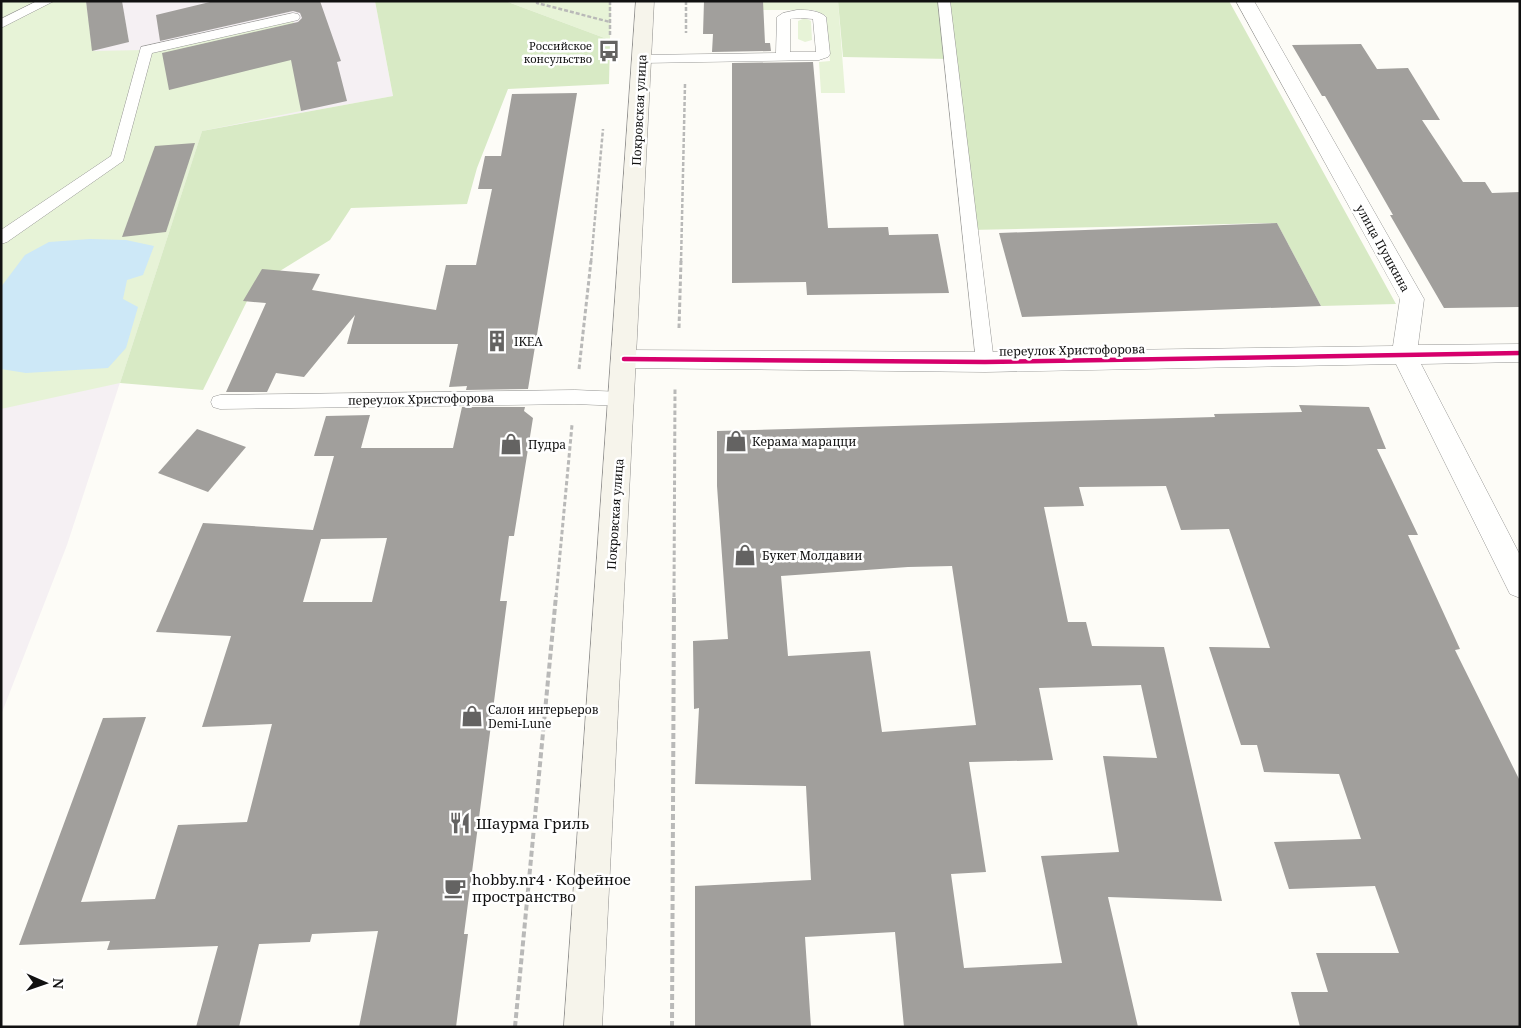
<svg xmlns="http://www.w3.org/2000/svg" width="1521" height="1028" viewBox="0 0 1521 1028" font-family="'Noto Serif',serif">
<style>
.industrial{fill:#f5f0f3}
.green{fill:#e7f3d7}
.forest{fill:#d8eac5}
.water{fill:#cde8f7}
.building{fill:#a19f9c;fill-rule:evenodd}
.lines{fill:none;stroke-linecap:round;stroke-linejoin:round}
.lane-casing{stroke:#979795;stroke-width:1}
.street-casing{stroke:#979795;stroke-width:1}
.secondary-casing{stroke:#8e8d8b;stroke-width:1}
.path-far2{stroke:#b9b9b8;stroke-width:2.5;stroke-dasharray:4 2;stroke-linecap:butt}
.path-far1{stroke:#b9b9b8;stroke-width:3;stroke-dasharray:4.5 2.5;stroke-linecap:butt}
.path{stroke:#b9b9b8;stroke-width:4;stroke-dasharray:6 3;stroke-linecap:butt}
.lane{fill:#fffffe;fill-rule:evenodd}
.street{fill:#fffffe;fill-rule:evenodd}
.secondary{fill:#f6f4eb;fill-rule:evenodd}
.cycleway-casing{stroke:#fff;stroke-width:8}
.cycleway{stroke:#d6006c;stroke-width:4.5}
.labels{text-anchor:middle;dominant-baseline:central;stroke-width:5;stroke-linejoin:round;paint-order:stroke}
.far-poi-label{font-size:11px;fill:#111;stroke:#fff;text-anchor:end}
.street-label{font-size:12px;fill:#111;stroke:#fff}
.poi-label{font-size:12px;fill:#111;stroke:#fff;text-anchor:start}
.near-poi-label{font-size:15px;fill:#111;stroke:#fff;text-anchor:start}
</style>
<rect width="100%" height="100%" fill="#fdfcf7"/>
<polygon class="industrial" points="1,1 375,1 393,96 202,131 67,545 1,715"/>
<g class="green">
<polygon points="1,1 86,1 93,51 146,50 293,17 301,111 202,131 120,383 1,409"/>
<polygon points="505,1 611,1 610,40"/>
<polygon points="763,1 838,1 845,93 821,93 819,62 830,61 826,16 814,10 763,10"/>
<polygon points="805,18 811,21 812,40 805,42 798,39 798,21"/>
</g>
<g class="forest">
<polygon points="375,1 505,1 610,40 609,84 508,89 477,168 467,204 351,208 330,240 254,287 203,390 120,383 202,131 393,96"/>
<polygon points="838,1 1229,1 1396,304 1321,306 1277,223 970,230 950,59 843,57"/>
</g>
<polygon class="water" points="90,239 126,240 154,246 143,275 127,280 123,299 138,307 126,348 108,368 26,373 1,369 1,287 25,255 49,242"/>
<g class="building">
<polygon points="86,1 122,1 129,42 92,51"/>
<polygon points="214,1 320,1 341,61 337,62 347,101 301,111 291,60 169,90 162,53 298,22 302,18 300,13 293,11 160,41 156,15"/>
<polygon points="704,1 763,1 765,43 770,43 771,51 712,52 713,34 703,34"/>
<polygon points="1361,44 1377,69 1408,68 1440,120 1422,120 1463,182 1485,182 1492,193 1520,192 1520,307 1444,308 1390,215 1393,215 1325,96 1322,96 1292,45"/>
<polygon points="813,62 828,228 888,227 889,235 938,234 949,293 807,295 806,282 732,283 732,63"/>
<polygon points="577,93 528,389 466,390 467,386 449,387 458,344 347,344 355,315 304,377 276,373 267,392 226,392 266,303 243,301 262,269 320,274 312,290 436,310 446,265 476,265 492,189 478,189 485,156 501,156 512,94"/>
<polygon points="195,143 166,232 122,237 155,146"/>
<polygon points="1277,223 1321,306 1022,317 999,233"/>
<path d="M1299,405L1369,407L1386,449H1377L1418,535H1408L1460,649L1455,650L1520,781V1027H1300L1291,992H1328L1316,953H1399L1375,886L1289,889L1274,842L1361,839L1339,774L1264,772L1257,745H1241L1209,647L1270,648L1229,529L1181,530L1166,486L1079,487L1084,506L1044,507L1068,622H1086L1092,646L1164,647L1222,901L1108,897L1138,1027H904L895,932L805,937L811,1027H695V886L811,880L806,786L695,784L699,708L694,709L693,641L728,639L717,486V431L1215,417L1214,414L1302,412ZM952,566L976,725L882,732L870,651L788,656L781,576L908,567ZM1141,685L1157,758L1103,756L1119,852L1041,856L1062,963L964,968L951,874L986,872L969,762L1053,760L1039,688Z"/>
<path d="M462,407H525L524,411L533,418L514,536H509L500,601H507L464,934H468L456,1027H359L378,931L312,934L310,942L259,944L239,1027H196L218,946L107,950L110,941L19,945L103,718L146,717L81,902L155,899L178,825L247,822L272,724L202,727L231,636L156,632L203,523L313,530L334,456H314L326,416L370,415L361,448H453ZM387,538L372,602H303L321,539Z"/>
<polygon points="197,429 246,447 208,492 158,473"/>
</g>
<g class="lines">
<g class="lane-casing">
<g id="lane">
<polygon points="37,1 54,1 1,28 1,19"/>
<polygon points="938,1 950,1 994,362 991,367 985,369 979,367 976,362"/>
<path d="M797,10C806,10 819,10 826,17L830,54L828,57L819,60L642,63L635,59L642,55L776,53L777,17L783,13ZM801,18L813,19L816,52H790V19Z"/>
<polygon points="293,13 298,14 300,17 298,20 152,53 123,161 7,242 1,244 1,230 111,156 141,47"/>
<polygon points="575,390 622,392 629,394 631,399 629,404 622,406 575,404 220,409 213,407 211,402 213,397 220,395"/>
</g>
</g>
<g class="street-casing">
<polygon id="street" points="1236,1 1254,1 1424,299 1418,345 1520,344 1520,362 1421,364 1520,555 1520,598 1510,594 1396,364 985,372 624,368 615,366 612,359 615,352 624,350 985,352 1393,346 1400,299"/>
</g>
<g class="secondary-casing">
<polygon id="secondary" points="636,1 654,1 602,1027 564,1027"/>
</g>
<g class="path-far2">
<polyline points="537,1 537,3 610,22"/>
<polyline points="610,1 610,36"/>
<polyline points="686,1 686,33"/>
<polyline points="591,262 603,129"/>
<polyline points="681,262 685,84"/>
</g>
<g class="path-far1">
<polyline points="679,328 681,261"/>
<polyline points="579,369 591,261"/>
<polyline points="556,597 572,425"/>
<polyline points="674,597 675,389"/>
</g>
<g class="path">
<polyline points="515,1027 556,596"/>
<polyline points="672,1027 674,596"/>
</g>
<use href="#lane" class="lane"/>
<use href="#street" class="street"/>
<use href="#secondary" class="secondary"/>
<g class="cycleway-casing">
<polyline id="cycleway" points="624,359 985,362 1520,353"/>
</g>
<use href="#cycleway" class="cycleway"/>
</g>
<defs>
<g id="bus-bare" transform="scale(1.725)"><path d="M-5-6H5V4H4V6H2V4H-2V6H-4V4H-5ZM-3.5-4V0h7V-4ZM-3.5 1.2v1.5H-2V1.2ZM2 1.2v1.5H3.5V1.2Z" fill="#646362" stroke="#fff" stroke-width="2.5" paint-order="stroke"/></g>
<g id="building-bare" transform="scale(1.725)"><path d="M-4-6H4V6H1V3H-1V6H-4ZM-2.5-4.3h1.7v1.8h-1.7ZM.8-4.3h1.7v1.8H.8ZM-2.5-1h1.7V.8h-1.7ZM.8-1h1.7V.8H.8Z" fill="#646362" stroke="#fff" stroke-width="2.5" paint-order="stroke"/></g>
<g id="shop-bare" transform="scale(1.725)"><path d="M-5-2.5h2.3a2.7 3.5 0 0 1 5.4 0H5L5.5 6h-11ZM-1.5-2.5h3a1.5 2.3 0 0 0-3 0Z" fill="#646362" stroke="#fff" stroke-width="2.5" paint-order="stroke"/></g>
<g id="restaurant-bare" transform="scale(1.725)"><path d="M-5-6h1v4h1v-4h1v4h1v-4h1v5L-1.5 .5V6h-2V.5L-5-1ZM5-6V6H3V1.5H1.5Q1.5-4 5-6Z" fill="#646362" stroke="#fff" stroke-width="2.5" paint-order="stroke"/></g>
<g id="cafe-bare" transform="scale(1.725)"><path d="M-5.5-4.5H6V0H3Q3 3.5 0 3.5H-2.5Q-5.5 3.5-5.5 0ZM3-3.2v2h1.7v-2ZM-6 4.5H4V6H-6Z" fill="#646362" stroke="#fff" stroke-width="2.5" paint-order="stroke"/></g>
</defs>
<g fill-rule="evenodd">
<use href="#bus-bare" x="609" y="51"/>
<use href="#building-bare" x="497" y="341"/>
<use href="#shop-bare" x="736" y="441"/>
<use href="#shop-bare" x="511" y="444"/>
<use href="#shop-bare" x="745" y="555"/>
<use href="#shop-bare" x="472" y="716"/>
<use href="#restaurant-bare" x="460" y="823"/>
<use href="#cafe-bare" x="455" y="888"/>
</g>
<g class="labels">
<g class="far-poi-label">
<text x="592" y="45">Российское<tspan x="592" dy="13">консульство</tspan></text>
</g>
<g class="street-label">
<text transform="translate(639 110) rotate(-87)">Покровская улица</text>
<text transform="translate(1383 248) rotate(61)">улица Пушкина</text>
<text transform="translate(1072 350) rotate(-1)">переулок Христофорова</text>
<text transform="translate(421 399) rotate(-1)">переулок Христофорова</text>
<text transform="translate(615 514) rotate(-86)">Покровская улица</text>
</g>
<g class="poi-label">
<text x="514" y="341">IKEA</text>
<text x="752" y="441">Керама марацци</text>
<text x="528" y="444">Пудра</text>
<text x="762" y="555">Букет Молдавии</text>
<text x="488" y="709">Салон интерьеров<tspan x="488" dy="14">Demi-Lune</tspan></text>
</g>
<g class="near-poi-label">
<text x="476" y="823">Шаурма Гриль</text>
<text x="472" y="879">hobby.nr4 · Кофейное<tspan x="472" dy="17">пространство</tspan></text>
</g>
</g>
<rect width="1521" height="1028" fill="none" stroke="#111111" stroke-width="5"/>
<g transform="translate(45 983) rotate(92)" stroke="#ffffff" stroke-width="4" paint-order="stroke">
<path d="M0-4L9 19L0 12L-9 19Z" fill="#111111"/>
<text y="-8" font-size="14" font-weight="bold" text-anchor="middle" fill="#111111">N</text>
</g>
</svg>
